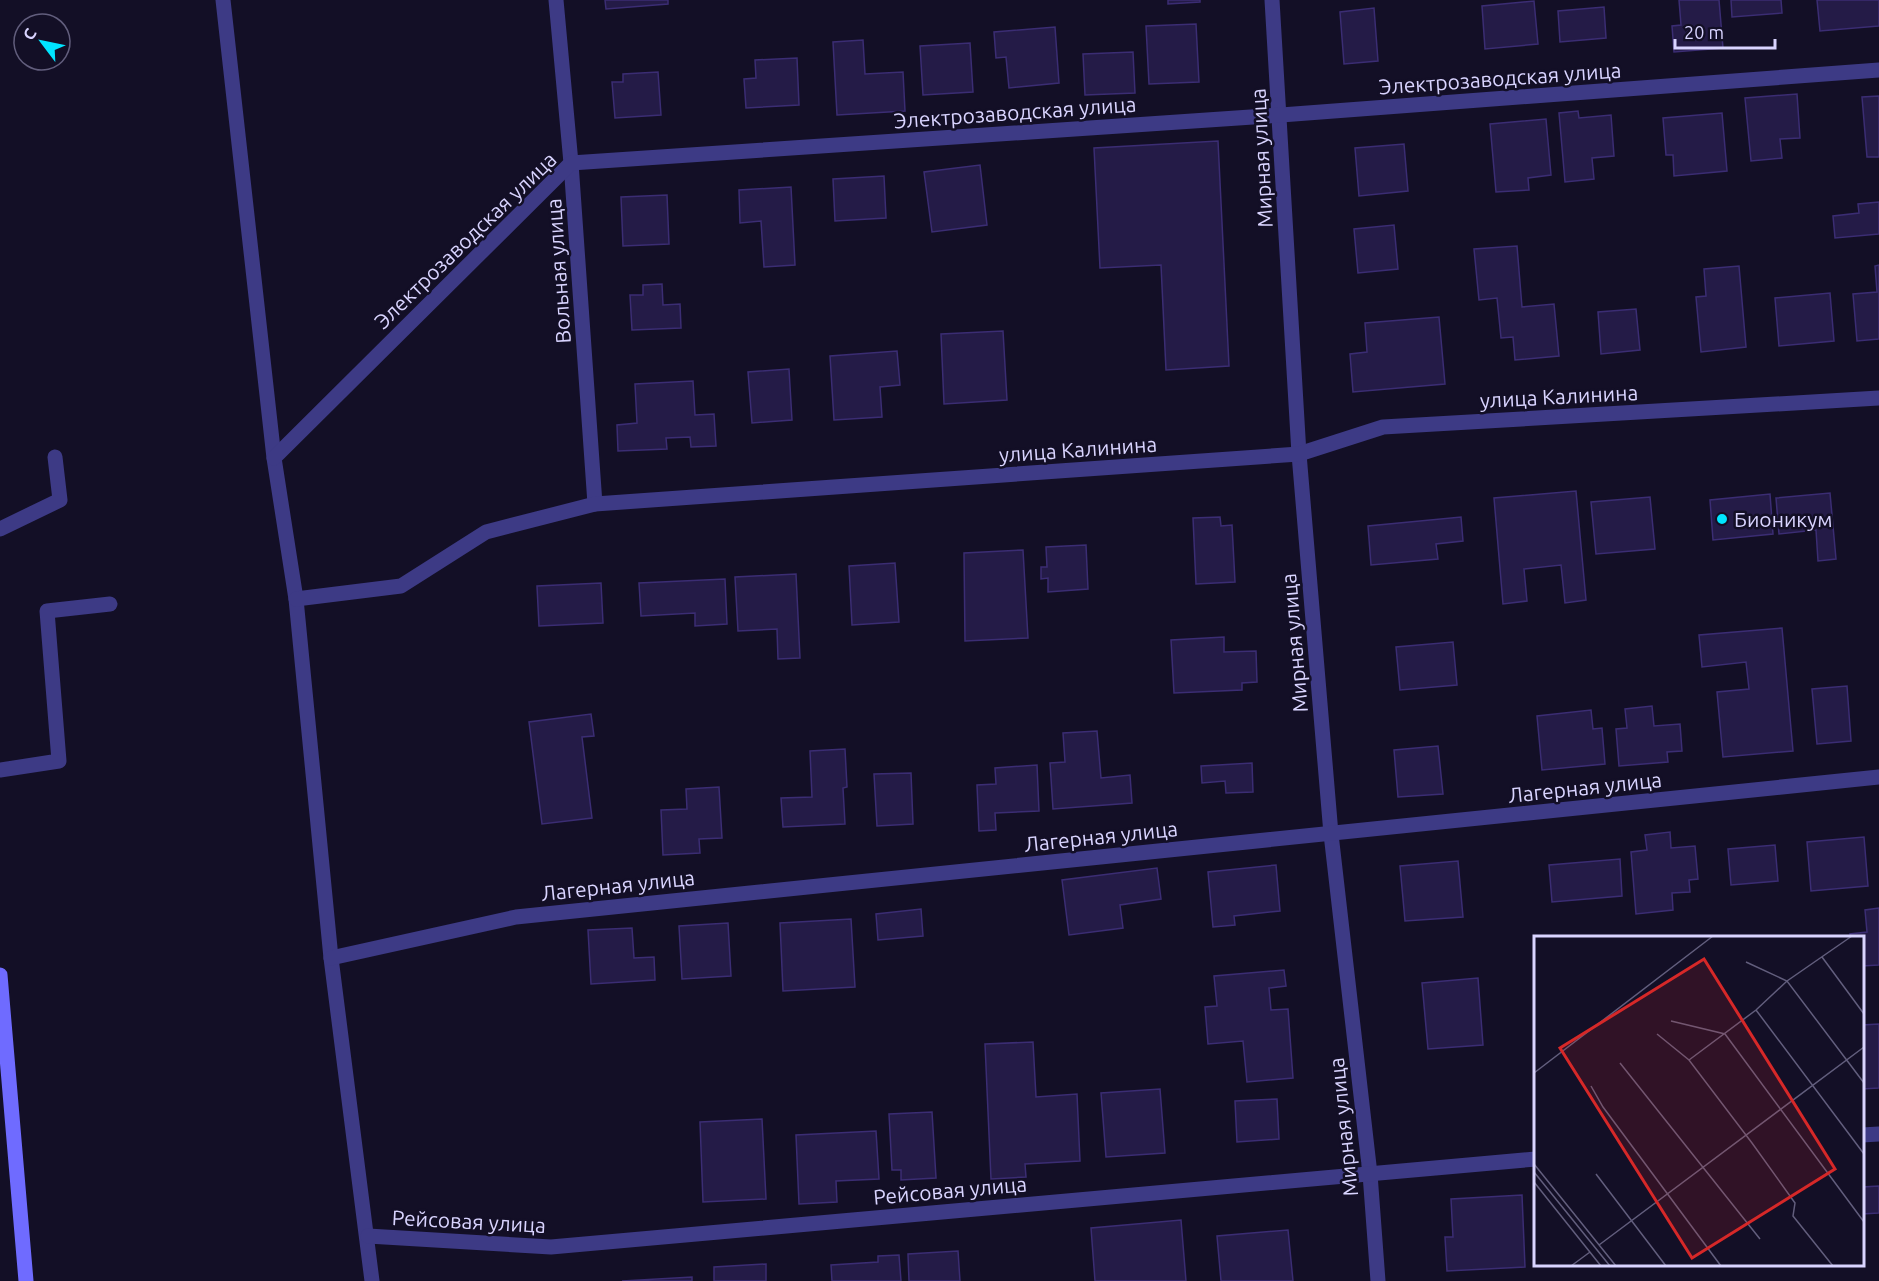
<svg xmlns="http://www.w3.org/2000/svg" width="1879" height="1281" viewBox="0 0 1879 1281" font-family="Ubuntu,sans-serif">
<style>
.building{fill:#241b47;stroke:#3b2d73;stroke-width:1.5}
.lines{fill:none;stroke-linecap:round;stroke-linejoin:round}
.lane{stroke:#3d3a85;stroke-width:15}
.street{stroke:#3d3a85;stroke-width:15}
.secondary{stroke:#6f6bff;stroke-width:15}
.poi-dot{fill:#00e5ff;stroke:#130f26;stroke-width:2}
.labels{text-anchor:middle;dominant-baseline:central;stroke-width:5;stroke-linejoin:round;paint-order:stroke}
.street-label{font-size:21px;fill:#d9d4ff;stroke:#130f26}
.poi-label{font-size:21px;fill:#d9d4ff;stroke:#130f26;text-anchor:start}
.inset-road{fill:none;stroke:#625e7d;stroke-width:1.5}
.view{fill:#d62828;fill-opacity:0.15;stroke:#d62828;stroke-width:3}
.inset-edge{fill:none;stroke:#d9d4ff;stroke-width:3}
</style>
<rect width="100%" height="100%" fill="#130f26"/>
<g class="building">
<polygon points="605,0 668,0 668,4 606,9"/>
<polygon points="1168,0 1200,0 1200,2 1168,4"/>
<polygon points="1679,0 1719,0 1723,48 1674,52 1672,26 1681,25"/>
<polygon points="1731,0 1781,0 1782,13 1732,17"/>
<polygon points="1817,0 1879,0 1879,26 1820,31"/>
<polygon points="1534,1 1538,44 1485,49 1482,6"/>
<polygon points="1604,7 1606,38 1560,42 1558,11"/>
<polygon points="1374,8 1378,61 1344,64 1340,12"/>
<polygon points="1196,24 1199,82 1149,84 1146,26"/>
<polygon points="1055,27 1059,83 1009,88 1006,57 996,58 994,32"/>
<polygon points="863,40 865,74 903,72 905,111 837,115 833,42"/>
<polygon points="970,43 973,92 923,95 920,46"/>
<polygon points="1133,52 1135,93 1085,95 1083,54"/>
<polygon points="797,58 799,105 746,108 744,79 756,78 755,60"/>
<polygon points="658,72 661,115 615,118 612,82 623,82 623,74"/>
<polygon points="1797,94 1800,138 1780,139 1782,158 1751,161 1745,98"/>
<polygon points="1879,96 1879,157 1867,157 1862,97"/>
<polygon points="1578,111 1579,118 1611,115 1614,156 1592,158 1594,179 1565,182 1559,113"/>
<polygon points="1722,113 1727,171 1674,176 1673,155 1666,155 1663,118"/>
<polygon points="1546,119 1551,175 1528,178 1529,190 1496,192 1490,124"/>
<polygon points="1218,141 1229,366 1166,370 1161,265 1100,268 1094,148"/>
<polygon points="1404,144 1408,191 1359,196 1355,148"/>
<polygon points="980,165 987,225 932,232 924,172"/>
<polygon points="884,176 886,218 835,221 833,179"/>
<polygon points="791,187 795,265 764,267 761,221 740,223 739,190"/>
<polygon points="667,195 669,244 623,246 621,197"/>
<polygon points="1879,202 1879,234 1835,238 1833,216 1859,213 1858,204"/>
<polygon points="1394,225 1398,269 1358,273 1354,229"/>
<polygon points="1517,246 1522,307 1554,304 1559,356 1515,360 1513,337 1501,338 1497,298 1479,300 1474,249"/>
<polygon points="1879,265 1879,339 1857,341 1853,294 1877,292 1875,266"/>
<polygon points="1739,266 1746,347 1701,352 1696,297 1706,296 1704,269"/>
<polygon points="662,284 663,305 680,304 681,328 632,330 630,295 643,295 643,285"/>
<polygon points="1830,293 1834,341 1779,346 1775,298"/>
<polygon points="1636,309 1640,350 1601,354 1598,312"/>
<polygon points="1439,317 1445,384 1353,392 1350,354 1367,352 1365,323"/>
<polygon points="1003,331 1007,400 944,404 941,334"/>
<polygon points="897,351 900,385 880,387 882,417 834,420 830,356"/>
<polygon points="789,369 792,420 752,423 748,372"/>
<polygon points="693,381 695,415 714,414 716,446 691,447 690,437 666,438 667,449 618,451 617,425 637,423 635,384"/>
<polygon points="1576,491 1586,600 1565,603 1561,565 1524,569 1527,601 1503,604 1494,498"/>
<polygon points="1830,493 1836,559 1818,561 1816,530 1779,534 1776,498"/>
<polygon points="1770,494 1773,534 1713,540 1710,500"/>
<polygon points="1650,497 1655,549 1596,554 1591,502"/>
<polygon points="1220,517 1221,526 1232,525 1235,582 1196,584 1193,518"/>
<polygon points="1461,517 1463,541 1436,544 1438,559 1371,565 1368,526"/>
<polygon points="1086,545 1088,589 1048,592 1048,578 1041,579 1041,567 1047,567 1046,547"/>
<polygon points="1023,550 1028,638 965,641 964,553"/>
<polygon points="895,563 899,622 852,625 849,566"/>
<polygon points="796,574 800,658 778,659 777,629 738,631 735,577"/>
<polygon points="725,579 727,624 695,626 695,613 641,616 639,583"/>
<polygon points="601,583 603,623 539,626 537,586"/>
<polygon points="1782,628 1793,751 1723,757 1717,692 1749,689 1746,662 1702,667 1699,635"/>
<polygon points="1224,637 1224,652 1256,651 1257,682 1242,683 1242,690 1174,693 1171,640"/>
<polygon points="1453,642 1457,685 1400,690 1396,647"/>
<polygon points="1847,686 1851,741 1817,744 1812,689"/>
<polygon points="1652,706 1654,726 1680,724 1682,751 1667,752 1668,762 1619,766 1616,729 1627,728 1625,709"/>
<polygon points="1591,710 1593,729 1602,728 1605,764 1542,770 1537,716"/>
<polygon points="591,714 594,736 582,737 592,818 542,824 529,722"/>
<polygon points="1097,731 1101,778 1130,775 1132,803 1053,809 1050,763 1065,762 1063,733"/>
<polygon points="1438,746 1443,794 1398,797 1394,750"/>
<polygon points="845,749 847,787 843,788 845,824 783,827 781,798 812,797 810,751"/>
<polygon points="1252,763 1253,792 1226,793 1225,781 1202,783 1201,766"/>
<polygon points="1037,765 1039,811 995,813 996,830 979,831 977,785 996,784 995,768"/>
<polygon points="911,773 913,824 877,826 874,774"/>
<polygon points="719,787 722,838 699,839 700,853 663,855 661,810 687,809 686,789"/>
<polygon points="1670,832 1671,848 1695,846 1698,879 1689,880 1690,892 1672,893 1673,910 1636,914 1631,852 1647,850 1645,835"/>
<polygon points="1864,837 1868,886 1811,891 1807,842"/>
<polygon points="1775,845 1778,881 1731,885 1728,849"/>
<polygon points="1620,859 1622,896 1552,902 1549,865"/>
<polygon points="1458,861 1463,917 1405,921 1400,866"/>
<polygon points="1276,865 1280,911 1234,916 1235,925 1213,927 1208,872"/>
<polygon points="1157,868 1161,899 1120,905 1123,928 1069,935 1062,880"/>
<polygon points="1879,908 1879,965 1862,966 1862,938 1851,938 1850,934 1867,932 1865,910"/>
<polygon points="921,909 923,936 878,940 876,914"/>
<polygon points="851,919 855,987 783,991 780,923"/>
<polygon points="728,923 731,976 682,979 679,926"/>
<polygon points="632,928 634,958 654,957 655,980 591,984 588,930"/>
<polygon points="1284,970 1286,986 1269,988 1271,1010 1288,1009 1293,1078 1247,1082 1243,1041 1208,1044 1205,1007 1217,1006 1214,976"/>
<polygon points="1478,978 1483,1045 1428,1049 1422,983"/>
<polygon points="1879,1024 1879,1088 1862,1089 1862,1025"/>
<polygon points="1033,1042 1036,1097 1077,1094 1080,1161 1025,1164 1026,1177 991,1179 985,1044"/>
<polygon points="1160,1089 1165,1153 1106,1157 1101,1093"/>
<polygon points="1277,1099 1279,1139 1237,1142 1235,1101"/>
<polygon points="932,1112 936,1178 901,1180 901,1170 892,1170 889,1114"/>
<polygon points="762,1119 766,1199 703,1202 700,1122"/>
<polygon points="876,1131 879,1179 836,1181 837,1202 799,1204 796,1135"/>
<polygon points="1879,1186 1879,1213 1862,1214 1862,1187"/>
<polygon points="1522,1195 1525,1267 1447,1271 1445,1237 1453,1237 1451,1199"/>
<polygon points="1181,1220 1186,1281 1095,1281 1091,1228"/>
<polygon points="1288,1230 1293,1281 1221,1281 1217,1236"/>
<polygon points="958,1251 960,1281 909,1281 908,1254"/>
<polygon points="899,1255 901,1281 832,1281 831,1265 878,1262 878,1256"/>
<polygon points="766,1264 766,1281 714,1281 714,1267"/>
<polygon points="692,1277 692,1281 622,1281"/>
</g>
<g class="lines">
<g class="lane">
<polyline points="223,0 274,458 296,599 331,958 372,1281"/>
<polyline points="0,529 60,500 55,457"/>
<polyline points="0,770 59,761 47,611 110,604"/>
</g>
<g class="street">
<polyline points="556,0 571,163 595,504"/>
<polyline points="1272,0 1299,454 1331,834 1370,1174 1378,1281"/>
<polyline points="274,458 571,163 1281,115 1879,70"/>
<polyline points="296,599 401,586 486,532 595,504 1299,454 1383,427 1879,398"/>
<polyline points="331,958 516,917 1879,777"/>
<polyline points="1862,1135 1879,1134"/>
<polyline points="368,1236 551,1247 1536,1159"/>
</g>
<polyline class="secondary" points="0,975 26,1281"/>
</g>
<circle class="poi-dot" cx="1722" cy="519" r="6"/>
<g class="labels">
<g class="street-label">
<text transform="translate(1500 78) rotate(-4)">Электрозаводская улица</text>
<text transform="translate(1015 112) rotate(-4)">Электрозаводская улица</text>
<text transform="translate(1261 158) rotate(-93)">Мирная улица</text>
<text transform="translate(465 240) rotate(-44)">Электрозаводская улица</text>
<text transform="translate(558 271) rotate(-94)">Вольная улица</text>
<text transform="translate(1559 396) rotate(-3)">улица Калинина</text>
<text transform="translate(1078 449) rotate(-4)">улица Калинина</text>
<text transform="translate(1294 643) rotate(-95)">Мирная улица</text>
<text transform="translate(1585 787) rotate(-6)">Лагерная улица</text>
<text transform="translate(1101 836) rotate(-6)">Лагерная улица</text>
<text transform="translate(618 885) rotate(-6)">Лагерная улица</text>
<text transform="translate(1343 1127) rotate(-96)">Мирная улица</text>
<text transform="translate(950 1190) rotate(-5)">Рейсовая улица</text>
<text transform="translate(469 1221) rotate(3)">Рейсовая улица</text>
</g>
<g class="poi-label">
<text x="1734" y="519">Бионикум</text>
</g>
</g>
<g transform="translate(1534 936)">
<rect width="330" height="330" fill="#130f26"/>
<path class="inset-road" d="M288,21L330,78M212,26L253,45L330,147M222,74L330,218M137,85L191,98L330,286M123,98L155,124L218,207L261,267L259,280L299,330M155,124L222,74L253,45L318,0M86,127L226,303M0,137L179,0M57,150L69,171L187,330M0,228L82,330M0,236L76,330M62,238L132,330M0,246L67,330M65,309L330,111M37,330L56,316"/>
<path class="view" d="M170,23L301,233L158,322L26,112Z"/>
<rect width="330" height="330" class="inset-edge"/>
</g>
<g transform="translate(42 42) rotate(302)"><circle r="28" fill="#130f26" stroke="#625e7d" stroke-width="1.5"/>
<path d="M0-4.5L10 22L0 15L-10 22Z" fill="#00e5ff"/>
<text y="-9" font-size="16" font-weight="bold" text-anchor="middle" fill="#d9d4ff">С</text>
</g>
<path d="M1675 39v9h100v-9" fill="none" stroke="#d9d4ff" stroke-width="3"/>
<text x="1684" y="39" font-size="18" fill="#d9d4ff" stroke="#130f26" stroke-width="4.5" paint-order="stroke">20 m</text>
</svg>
